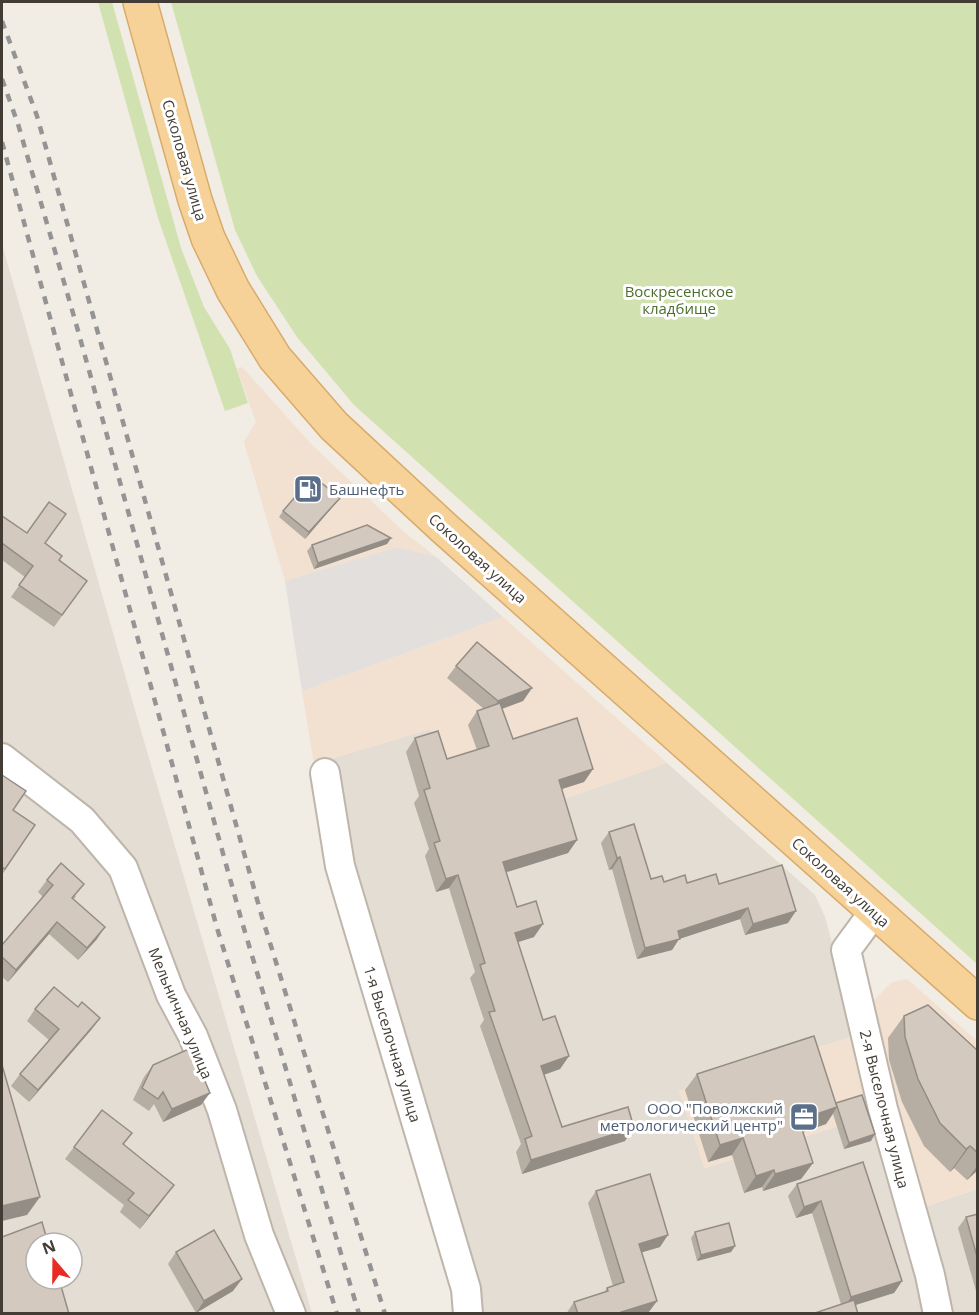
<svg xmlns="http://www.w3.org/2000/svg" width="979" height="1315" viewBox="0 0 979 1315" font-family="'Open Sans',sans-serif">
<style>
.residential{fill:#e4ddd3;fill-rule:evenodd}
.commercial{fill:#f2e0d1}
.green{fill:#d1e2b0}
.parking{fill:#e2dfdc}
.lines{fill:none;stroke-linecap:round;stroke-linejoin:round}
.street-casing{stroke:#beb5ab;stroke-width:32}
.primary-casing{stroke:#d9ab6a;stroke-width:36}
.street{stroke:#fff;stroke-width:28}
.primary{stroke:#f6d198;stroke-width:33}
.rail{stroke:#949494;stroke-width:4.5;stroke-dasharray:8 8;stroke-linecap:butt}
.wall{fill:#b6ada3}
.shaded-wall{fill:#948d85}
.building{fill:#d4c9be;stroke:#948d85;stroke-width:1.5}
.labels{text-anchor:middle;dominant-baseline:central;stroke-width:6;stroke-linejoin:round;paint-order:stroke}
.street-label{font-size:15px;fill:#423c35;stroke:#fff}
.park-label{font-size:15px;fill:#4d6f2d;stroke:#fff}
.service-label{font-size:15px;fill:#4e5e75;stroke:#fff;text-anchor:start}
</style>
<rect width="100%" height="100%" fill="#f1ece4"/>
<g class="residential">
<path d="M2,244L139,724L312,1313H2ZM36,1243H72V1279H36Z"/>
<polygon points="430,729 469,832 667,763 815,895 825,917 857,1035 679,1091 705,1168 877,1114 930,1313 456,1313 452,1289 332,870 314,764"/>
<polygon points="977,1189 977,1313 945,1313 919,1209"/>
</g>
<g class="commercial">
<polygon points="242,367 312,445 404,532 436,557 397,547 285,581 244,442 256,422 237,369"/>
<polygon points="503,617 667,763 468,832 430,729 314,764 302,691"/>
<polygon points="907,979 977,1041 977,1189 919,1209 874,1031 874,1000 892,982"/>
<polygon points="857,1035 877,1114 704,1168 679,1091"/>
</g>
<g class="green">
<polygon points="98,2 112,2 181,248 204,307 230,349 248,403 225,411 158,218"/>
<polygon points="171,2 977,2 977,964 354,405 297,337 257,276 235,230"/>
</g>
<polygon class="parking" points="397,547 436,557 503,617 302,691 285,581"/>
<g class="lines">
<g class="street-casing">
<g id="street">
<polyline points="2,758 82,820 123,868 171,995 193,1036 222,1110 259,1235 291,1314"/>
<polyline points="325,773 340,866 466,1289 468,1314"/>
<polyline points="874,912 846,950 883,1109 930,1275 938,1314"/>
</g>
</g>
<g class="primary-casing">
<polyline id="primary" points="140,2 195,200 208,238 233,290 275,358 334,426 444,528 978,1003"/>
</g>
<use href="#street" class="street"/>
<use href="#primary" class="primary"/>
<g class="rail">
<polyline points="2,21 37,116 262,917 385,1314"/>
<polyline points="2,79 18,124 75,320 242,922 359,1314"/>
<polyline points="2,142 217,928 337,1314"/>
</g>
</g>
<g class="wall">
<polygon points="340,498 305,539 279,517 283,511"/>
<polygon points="2,516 27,533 45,543 59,560 87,581 54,627 11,597 25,577 2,560"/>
<polygon points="391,538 387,544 314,569 307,551 312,545"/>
<polygon points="456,666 532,688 523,701 502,709 513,739 593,769 584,782 562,789 577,840 568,853 506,872 517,907 534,937 518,942 543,1020 569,1056 560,1069 544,1075 562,1127 625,1141 522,1174 516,1152 521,1144 480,1026 484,1020 470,978 475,972 449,888 436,892 425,856 429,849 414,803 419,796 406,752 415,738 447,759 477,750 468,725 477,711 484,709 447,678"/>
<polygon points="2,775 13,810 35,825 2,875"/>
<polygon points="609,832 651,879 664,882 719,884 788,923 745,935 740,919 679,939 672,950 637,959 612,869 609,870 601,843"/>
<polygon points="47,880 76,896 74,899 97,939 78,960 49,934 8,982 2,977 2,945 43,897 38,892"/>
<polygon points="78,1007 100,1018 91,1030 29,1102 11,1086 20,1074 49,1040 27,1021 35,1009"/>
<polygon points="904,1016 978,1051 978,1170 967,1180 954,1168 950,1172 924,1146 902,1102 889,1060 888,1038"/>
<polygon points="153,1065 201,1105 163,1122 154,1104 149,1111 133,1100 144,1077"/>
<polygon points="697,1074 836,1103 871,1141 844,1149 833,1114 826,1124 803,1132 813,1163 801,1179 763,1191 762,1187 744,1193 732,1155 708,1162 685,1090"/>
<polygon points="123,1144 165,1197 140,1229 120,1212 124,1205 65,1159 74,1147"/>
<polygon points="863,1162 902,1281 894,1293 841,1304 812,1213 796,1218 788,1196 797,1184"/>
<polygon points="596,1191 660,1247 641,1252 657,1301 648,1313 566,1314 574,1302 604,1293 607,1288 613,1286 588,1203"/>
<polygon points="978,1214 978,1298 958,1228 966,1217"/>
<polygon points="695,1232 735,1246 731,1252 697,1261 691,1238"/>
<polygon points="176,1252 233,1291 196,1313 168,1264"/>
</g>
<g class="shaded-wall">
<polygon points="340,498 335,504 305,539 309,532"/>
<polygon points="391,538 387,544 314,569 318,563"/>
<polygon points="532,688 523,701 490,713 498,701"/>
<polygon points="593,769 584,782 549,793 559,780"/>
<polygon points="577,840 568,853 494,876 503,862"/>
<polygon points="620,857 612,869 609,870 617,858"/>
<polygon points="458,875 449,888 436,892 446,879"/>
<polygon points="748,908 740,919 679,939 672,950 637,959 645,948 678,931"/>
<polygon points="796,911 788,923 745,935 753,924"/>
<polygon points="57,922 49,934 8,982 16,970"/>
<polygon points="543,924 534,937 506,946 515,933"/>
<polygon points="105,927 97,939 78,960 87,948"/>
<polygon points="100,1018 91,1030 29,1102 38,1090"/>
<polygon points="569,1056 560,1069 531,1079 541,1066"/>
<polygon points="210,1093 201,1105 163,1122 172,1109"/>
<polygon points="837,1107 826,1124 788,1137 799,1120"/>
<polygon points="634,1128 625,1141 522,1174 531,1160"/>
<polygon points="875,1134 871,1141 844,1149 849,1143"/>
<polygon points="743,1138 732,1155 708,1162 720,1145"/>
<polygon points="970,1146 954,1168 950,1172 966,1149"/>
<polygon points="813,1163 801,1179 763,1191 775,1174"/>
<polygon points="978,1165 978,1170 967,1180"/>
<polygon points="774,1170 762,1187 744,1193 756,1176"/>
<polygon points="174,1185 165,1197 140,1229 149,1216"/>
<polygon points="40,1197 27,1215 2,1221 2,1206"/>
<polygon points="821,1201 812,1213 796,1218 804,1207"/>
<polygon points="668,1235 660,1247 630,1256 639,1244"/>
<polygon points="735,1246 731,1252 697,1261 701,1255"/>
<polygon points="242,1279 233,1291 196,1313 204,1301"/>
<polygon points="902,1281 894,1293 843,1309 851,1297"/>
<polygon points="657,1301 648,1313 620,1314 621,1312"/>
</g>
<g class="building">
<polygon points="313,476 340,498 309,532 283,511"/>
<polygon points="49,502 66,514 45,543 62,556 59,560 87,581 62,615 19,585 33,566 2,543 2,516 27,533"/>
<polygon points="367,525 391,538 318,563 312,545"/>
<polygon points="477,642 532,688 498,701 456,666"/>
<polygon points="500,703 513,739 577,718 593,769 559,780 577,840 503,862 517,907 536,901 543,924 515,933 543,1020 555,1016 569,1056 541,1066 562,1127 628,1107 634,1128 531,1160 525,1139 532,1136 489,1012 495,1011 480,965 485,963 458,875 446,879 434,843 440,841 424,790 430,788 415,738 438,731 447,759 489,746 477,711"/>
<polygon points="2,775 26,791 13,810 35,825 5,869 2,867"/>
<polygon points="634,824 651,879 662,876 664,882 685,875 687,883 716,874 719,884 782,865 796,911 753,924 748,908 678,931 680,939 645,948 620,857 617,858 609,832"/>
<polygon points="61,863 84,884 72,898 105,927 87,948 57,922 16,970 2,957 2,945 53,885 47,880"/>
<polygon points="54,987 78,1007 82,1002 100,1018 38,1090 20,1074 59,1029 35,1009"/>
<polygon points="928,1005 978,1051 978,1153 970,1146 966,1149 940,1123 918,1079 905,1037 904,1016"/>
<polygon points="814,1036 837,1107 799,1120 813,1163 775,1174 774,1170 756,1176 743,1138 720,1145 697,1074"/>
<polygon points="191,1048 210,1093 172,1109 163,1092 158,1099 142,1088 153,1065"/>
<polygon points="2,1065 40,1197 2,1206"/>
<polygon points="862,1095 875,1134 849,1143 836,1103"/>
<polygon points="102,1110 132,1133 123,1144 174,1185 149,1216 128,1200 134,1193 74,1147"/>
<polygon points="863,1162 902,1281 851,1297 821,1201 804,1207 797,1184"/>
<polygon points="650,1174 668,1235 639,1244 657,1301 621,1312 621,1314 578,1314 574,1302 608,1291 607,1288 624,1282 596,1191"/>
<polygon points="978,1214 978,1260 966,1217"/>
<polygon points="42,1222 48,1243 36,1243 36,1279 59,1279 69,1314 2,1314 2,1237"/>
<polygon points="729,1223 735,1246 701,1255 695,1232"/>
<polygon points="214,1230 242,1279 204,1301 176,1252"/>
<polygon points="854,1300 858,1314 812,1314"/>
</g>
<defs>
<g id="fuel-square" transform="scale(1.5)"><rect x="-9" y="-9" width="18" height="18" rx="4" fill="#5c6f8a" stroke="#fff"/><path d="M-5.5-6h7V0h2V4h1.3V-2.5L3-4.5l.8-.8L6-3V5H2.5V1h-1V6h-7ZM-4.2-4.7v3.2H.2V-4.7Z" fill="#fff"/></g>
<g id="office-square" transform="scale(1.5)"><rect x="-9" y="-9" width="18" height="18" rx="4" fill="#5c6f8a" stroke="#fff"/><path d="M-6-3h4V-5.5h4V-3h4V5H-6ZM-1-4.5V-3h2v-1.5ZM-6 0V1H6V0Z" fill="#fff"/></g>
</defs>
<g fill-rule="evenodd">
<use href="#fuel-square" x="308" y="489"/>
<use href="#office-square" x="804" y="1117"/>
</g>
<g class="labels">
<g class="street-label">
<text transform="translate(185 160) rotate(74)">Соколовая улица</text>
<text transform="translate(478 558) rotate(42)">Соколовая улица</text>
<text transform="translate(841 882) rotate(42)">Соколовая улица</text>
<text transform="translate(181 1013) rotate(67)">Мельничная улица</text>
<text transform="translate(393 1044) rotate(73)">1-я Выселочная улица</text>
<text transform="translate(885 1109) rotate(76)">2-я Выселочная улица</text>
</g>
<g class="park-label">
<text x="679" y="291">Воскресенское<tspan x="679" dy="17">кладбище</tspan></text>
</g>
<g class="service-label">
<text x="329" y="489">Башнефть</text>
<text x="783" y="1108" text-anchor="end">ООО "Поволжский<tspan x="783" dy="17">метрологический центр"</tspan></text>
</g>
</g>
<rect width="979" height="1315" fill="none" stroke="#423c35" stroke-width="6"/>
<g transform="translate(54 1261) rotate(340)"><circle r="28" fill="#ffffff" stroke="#b3b1ae" stroke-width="1.5"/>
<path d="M0-4.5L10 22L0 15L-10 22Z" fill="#e82c24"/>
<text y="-9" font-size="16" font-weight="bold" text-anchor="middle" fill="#423c35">N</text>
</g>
</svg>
